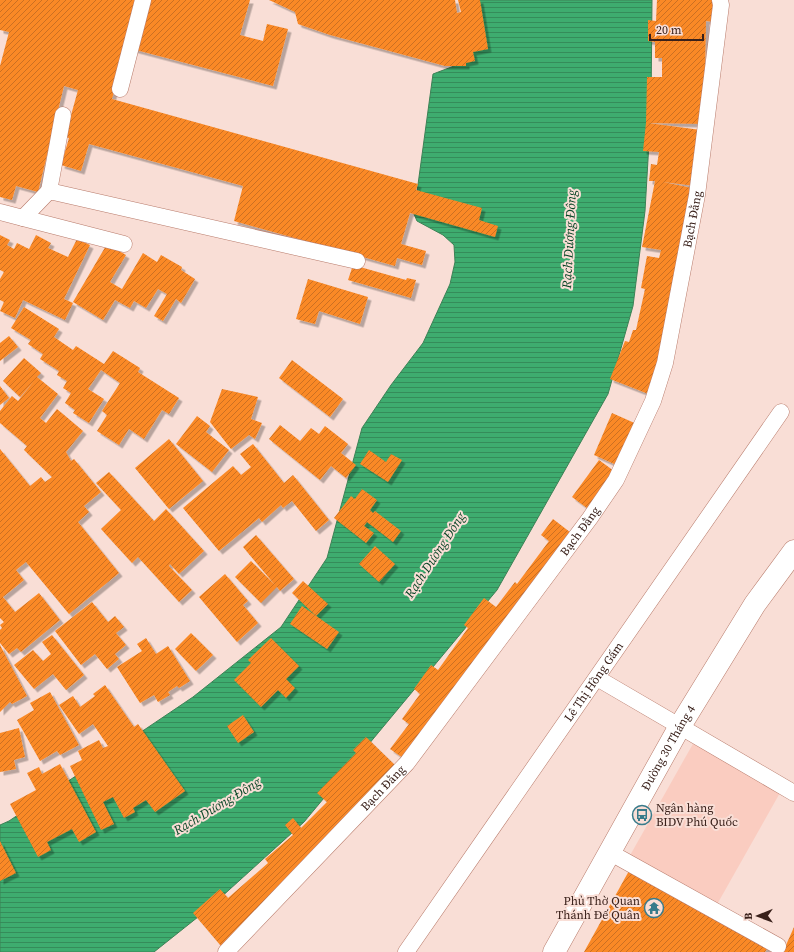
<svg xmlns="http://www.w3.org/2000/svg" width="794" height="952" viewBox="0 0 794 952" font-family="'Source Serif 4',serif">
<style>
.built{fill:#faccc0}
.water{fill:url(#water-rules);stroke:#3c8256}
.building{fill:url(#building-hatch);filter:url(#shadow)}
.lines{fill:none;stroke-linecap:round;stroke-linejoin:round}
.street-casing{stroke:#b87b6b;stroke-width:17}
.primary-casing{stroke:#b87b6b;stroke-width:23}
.street{stroke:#fff;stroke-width:16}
.primary{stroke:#fff;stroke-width:22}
.labels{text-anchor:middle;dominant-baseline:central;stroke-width:4;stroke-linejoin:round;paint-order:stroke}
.street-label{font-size:12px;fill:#39201a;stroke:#f9ded6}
.poi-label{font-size:12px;fill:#39201a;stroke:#f9ded6;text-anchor:start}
.water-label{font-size:13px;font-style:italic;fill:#094627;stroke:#f9ded6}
</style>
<defs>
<pattern id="water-rules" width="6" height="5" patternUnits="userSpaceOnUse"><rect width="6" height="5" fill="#3eac6f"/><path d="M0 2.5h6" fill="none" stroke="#358c5a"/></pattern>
<pattern id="building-hatch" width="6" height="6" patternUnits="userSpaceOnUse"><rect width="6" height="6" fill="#fa8926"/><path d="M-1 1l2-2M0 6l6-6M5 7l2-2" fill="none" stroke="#cb7020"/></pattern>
<filter id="shadow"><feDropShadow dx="3.5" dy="3.5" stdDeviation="0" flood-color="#0004"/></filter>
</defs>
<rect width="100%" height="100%" fill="#f9ded6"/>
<polygon class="built" points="694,742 781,791 715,908 628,859"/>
<polygon class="water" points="461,0 652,0 651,108 645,211 633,306 608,394 497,590 304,822 208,909 154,952 0,952 0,825 9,821 193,697 281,627 327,558 362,428 391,385 423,343 450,284 455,262 454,245 443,235 417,221 414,214 433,74 470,60"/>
<g class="building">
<polygon points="0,0 139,0 112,99 418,184 416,190 482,208 479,220 498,226 495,237 410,213 401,244 426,251 422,265 397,258 395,266 234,221 243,186 89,144 81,171 61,165 69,138 65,137 78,90 64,86 38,192 16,186 12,200 0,197 0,66 9,32 0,30"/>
<polygon points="145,0 250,0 240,35 263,41 267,24 288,29 273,86 132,49"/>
<polygon points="269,0 455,0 457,13 461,12 458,0 480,0 488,49 473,52 475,61 466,63 466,66 445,66 330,35 298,24 295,12"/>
<polygon points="657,0 715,0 714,22 706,21 704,124 648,123 701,130 695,186 663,182 697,189 651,395 610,379 625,341 629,342 633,330 636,330 645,289 641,288 647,256 659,258 661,250 642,247 655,181 649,181 651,164 657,165 659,152 643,151 646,123 647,77 662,77 662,58 655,58 655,42 648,41 648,20 656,21"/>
<polygon points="0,235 10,240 7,245 14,249 17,243 29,249 36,235 51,243 48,248 68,257 77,239 90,245 64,299 73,303 65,320 23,300 15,318 0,311 4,302 0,300 0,279 4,272 0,270"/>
<polygon points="107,244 126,255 110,282 122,289 143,253 157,262 161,255 182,267 181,270 195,279 181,303 176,299 163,321 154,316 167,294 158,289 146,308 134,301 130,308 115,300 103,320 73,302"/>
<polygon points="353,265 406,280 407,278 416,280 411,298 348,280"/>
<polygon points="308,279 368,297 360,324 319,311 315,324 296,319"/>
<polygon points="24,307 59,329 54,337 73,350 76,346 104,364 113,351 140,368 138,372 179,398 169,414 162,410 144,439 129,429 119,445 97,431 107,415 102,411 120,383 101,370 88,389 104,399 89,423 73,413 75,410 65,403 71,393 63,388 67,381 57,375 59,371 40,359 43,354 28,344 31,340 11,328"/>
<polygon points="9,336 18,347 0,361 0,343"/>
<polygon points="24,358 41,373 37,377 58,394 40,418 46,423 57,409 83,431 66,452 71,461 74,459 101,492 84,506 89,512 78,522 119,573 69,614 26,562 16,570 24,580 3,597 15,612 39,593 60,620 21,652 17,648 9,654 0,643 0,630 2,628 0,625 4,622 0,618 0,449 30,486 41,477 45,482 52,477 24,450 27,446 0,423 0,411 12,396 18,401 34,381 20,397 3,381"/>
<polygon points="292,360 343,399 330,417 279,378"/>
<polygon points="0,386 9,398 0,405"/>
<polygon points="222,389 258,397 251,419 262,423 255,439 249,435 231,449 210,422"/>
<polygon points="612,413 639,425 621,467 594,455"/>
<polygon points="197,416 210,426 206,432 229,450 212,472 176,444"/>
<polygon points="280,425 300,441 311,428 319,434 325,426 348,444 341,453 356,465 346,478 331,466 320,480 269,439"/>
<polygon points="169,439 203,481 169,509 135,468"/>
<polygon points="253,444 284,483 293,475 329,520 316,531 292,501 283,508 281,505 262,522 259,518 219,551 183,508 233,466 241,475 251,467 240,454"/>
<polygon points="369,450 386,462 391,454 402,460 388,482 360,464"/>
<polygon points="599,460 618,474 591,511 572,497"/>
<polygon points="109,472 154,521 166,509 204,551 179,574 170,564 169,566 192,590 179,602 138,557 132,563 101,529 121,510 96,483"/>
<polygon points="362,489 377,500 370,510 373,513 375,511 401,531 393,542 367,522 364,526 374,533 366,543 334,518 351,496 355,499"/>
<polygon points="553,519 575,536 403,758 390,749 409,724 402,719 420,694 414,689 431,665 438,670 468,628 464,625 484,598 496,607 515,582 517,584 549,541 541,535"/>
<polygon points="256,535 294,579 280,591 277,587 261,603 235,577 251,561 275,585 243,547"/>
<polygon points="375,546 395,564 379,582 359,564"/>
<polygon points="225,574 248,601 243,605 258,623 237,642 199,597"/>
<polygon points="303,581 328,604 316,616 292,593"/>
<polygon points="92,602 108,622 115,616 124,627 116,633 126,645 115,654 119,659 107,669 95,654 81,665 55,631"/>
<polygon points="302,606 339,632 327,649 290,624"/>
<polygon points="191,633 213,655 196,671 175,649"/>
<polygon points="52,635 84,675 66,690 53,674 34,689 14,665 33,650 43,661 51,654 42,642"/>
<polygon points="146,638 156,654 168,646 190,681 179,688 177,686 168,692 170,695 158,702 154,695 140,703 117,667 142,651 137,644"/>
<polygon points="271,638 299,666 286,679 295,688 286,698 278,690 261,707 234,680 251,663 248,660"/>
<polygon points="0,645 27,696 12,704 10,702 0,712"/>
<polygon points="105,685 134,727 138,724 185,791 155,812 146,800 133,808 135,812 124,818 113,797 103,802 114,824 101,830 70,766 82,760 78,751 99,740 103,748 108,746 93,724 79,734 59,705 73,696 80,707 95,696 93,694"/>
<polygon points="50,692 79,745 60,755 57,751 40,761 17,720 34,710 30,703"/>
<polygon points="243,715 254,732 238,743 227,726"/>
<polygon points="19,728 25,757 14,760 16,769 0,772 0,733"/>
<polygon points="366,737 397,767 221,946 193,913 220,889 228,898 268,863 265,859 293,835 285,825 293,818 301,828 327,802 317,793 356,753 353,750"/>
<polygon points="60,764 96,832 79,842 72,829 47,842 51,850 38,857 10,804 36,790 27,773 39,767 42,774"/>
<polygon points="0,841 16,873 0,881"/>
<polygon points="630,869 768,947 765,952 584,952"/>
<polygon points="794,927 794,952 783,952"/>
</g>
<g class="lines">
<g class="street-casing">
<g id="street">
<polyline points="120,89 143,0"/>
<polyline points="49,191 63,115"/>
<polyline points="0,212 23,218 49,191 357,261"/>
<polyline points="23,218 124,244"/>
<polyline points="597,678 794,793"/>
<polyline points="609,852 778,946"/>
<path id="s1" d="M226,952L407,763L590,518L616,480L653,401L665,363L697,195L721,5L720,0"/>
<path id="s2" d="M406,952L781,412"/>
</g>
</g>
<g class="primary-casing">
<g id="primary">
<path id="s3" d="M554,952L680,726L755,604L794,551"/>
</g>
</g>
<use href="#street" class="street"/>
<use href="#primary" class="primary"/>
</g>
<defs>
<g id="bus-ring" transform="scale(1)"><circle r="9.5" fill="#f9ded6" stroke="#387b8b" stroke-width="1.5"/><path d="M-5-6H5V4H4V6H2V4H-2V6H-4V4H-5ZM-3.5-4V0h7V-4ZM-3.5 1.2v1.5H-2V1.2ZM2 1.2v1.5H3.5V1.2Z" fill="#387b8b"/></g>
<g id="temple-ring" transform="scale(1)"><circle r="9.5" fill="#f9ded6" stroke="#387b8b" stroke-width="1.5"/><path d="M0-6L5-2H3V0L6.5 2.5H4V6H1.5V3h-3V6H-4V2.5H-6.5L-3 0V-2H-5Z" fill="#387b8b"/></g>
</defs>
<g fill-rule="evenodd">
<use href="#bus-ring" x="642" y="815"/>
<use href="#temple-ring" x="654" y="908"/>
</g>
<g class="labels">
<g class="street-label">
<text stroke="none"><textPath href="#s1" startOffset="887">Bạch Đằng</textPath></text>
<text stroke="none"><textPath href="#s1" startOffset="551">Bạch Đằng</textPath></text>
<text stroke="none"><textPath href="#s2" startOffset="329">Lê Thị Hồng Gấm</textPath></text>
<text stroke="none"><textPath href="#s3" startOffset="234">Đường 30 Tháng 4</textPath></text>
<text stroke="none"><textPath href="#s1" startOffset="227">Bạch Đằng</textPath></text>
</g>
<g class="poi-label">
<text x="656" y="808">Ngân hàng<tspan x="656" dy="14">BIDV Phú Quốc</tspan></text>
<text x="640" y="901" text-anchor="end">Phủ Thờ Quan<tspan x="640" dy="14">Thánh Đế Quân</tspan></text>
</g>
<g class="water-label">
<text transform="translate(569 239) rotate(-87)">Rạch Dương Đông</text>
<text transform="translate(435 555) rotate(-57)">Rạch Dương Đông</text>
<text transform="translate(217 806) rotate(-31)">Rạch Dương Đông</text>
</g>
</g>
<g transform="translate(758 916) rotate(269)" stroke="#f9ded6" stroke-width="3" paint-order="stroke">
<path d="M0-3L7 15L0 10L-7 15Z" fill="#39201a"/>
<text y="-6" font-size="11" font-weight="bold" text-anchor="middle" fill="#39201a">B</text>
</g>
<path d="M650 34v6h53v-6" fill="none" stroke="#39201a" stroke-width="2"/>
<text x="656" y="34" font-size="12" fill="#39201a" stroke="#f9ded6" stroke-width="3" paint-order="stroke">20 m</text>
</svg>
